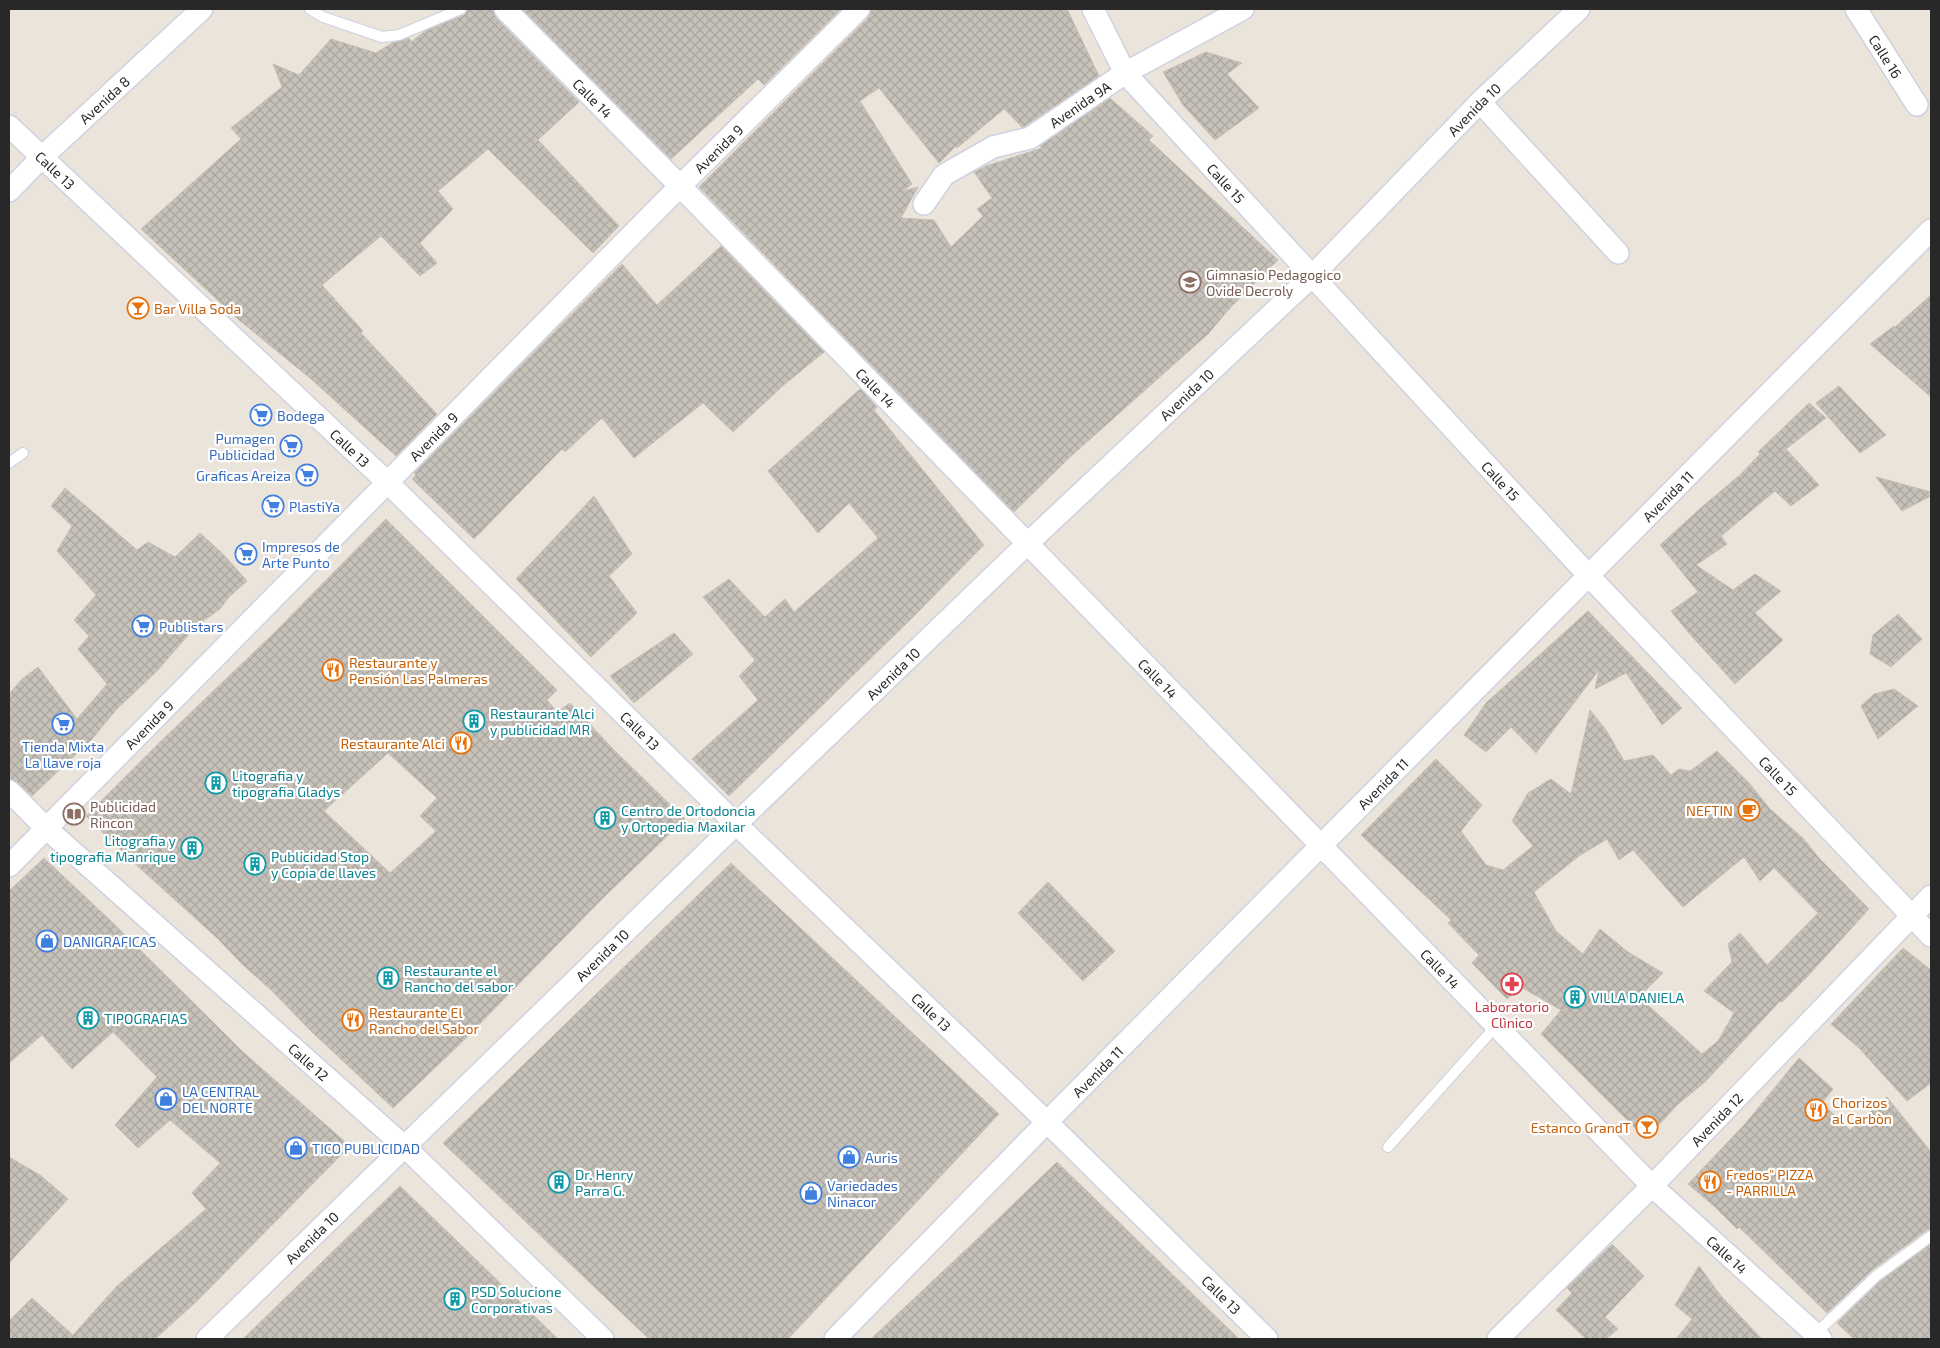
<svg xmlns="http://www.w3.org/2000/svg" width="1940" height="1348" viewBox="0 0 1940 1348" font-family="'Exo 2',sans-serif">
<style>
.building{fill:url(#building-cross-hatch);stroke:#c6c0b4;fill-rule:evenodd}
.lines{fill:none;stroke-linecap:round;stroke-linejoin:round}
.service-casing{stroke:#cfd1e1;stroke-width:12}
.minor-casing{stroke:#cfd1e1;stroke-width:24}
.service{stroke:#fff;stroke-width:10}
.minor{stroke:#fff;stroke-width:21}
.labels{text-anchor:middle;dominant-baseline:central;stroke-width:4.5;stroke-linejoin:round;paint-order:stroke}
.street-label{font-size:14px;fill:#282828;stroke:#fff}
.education-label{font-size:14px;fill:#785e54;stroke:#fff;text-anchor:start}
.food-label{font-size:14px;fill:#c56008;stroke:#fff;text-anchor:start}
.shop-label{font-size:14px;fill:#366cbe;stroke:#fff;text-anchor:start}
.culture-label{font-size:14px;fill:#0d838f;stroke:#fff;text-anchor:start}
.health-label{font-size:14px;fill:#be3a42;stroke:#fff}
</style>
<defs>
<pattern id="building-cross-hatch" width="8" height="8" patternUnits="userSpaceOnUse" patternTransform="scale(1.25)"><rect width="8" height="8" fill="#c6c1b9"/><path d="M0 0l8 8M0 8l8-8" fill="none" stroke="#aaa69f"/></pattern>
</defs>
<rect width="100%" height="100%" fill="#ebe4da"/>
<g class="building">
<polygon points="468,9 493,9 496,18 579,102 538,140 619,226 593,253 488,149 438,191 453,209 420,243 437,263 420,276 381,236 322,285 363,331 361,333 437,414 396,456 311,379 239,320 141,229 241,139 231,128 282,87 273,64 299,75 331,39 376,53 392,43 409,38 411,42 425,31 464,15"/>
<polygon points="522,9 841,9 764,85 758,79 671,159"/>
<polygon points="871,9 1067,9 1099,76 1025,126 1022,127 1004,109 957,148 956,146 939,163 879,88 860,101 912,184 903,191 918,187 901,218 934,220 951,247 983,216 977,209 992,198 974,172 986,166 1042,148 1040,146 1110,98 1153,136 1149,140 1278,260 1230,308 1208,334 1069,458 1014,512 699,187 868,18"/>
<polygon points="1206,52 1242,63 1227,74 1259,108 1215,140 1183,105 1163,72"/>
<polygon points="721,246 824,352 785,384 733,432 703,403 634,458 602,418 565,452 562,449 474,539 412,479 416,475 414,473 622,264 657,305"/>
<polygon points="1931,295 1931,397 1870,344 1894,326 1895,327"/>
<polygon points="1839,386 1886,435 1860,453 1816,403"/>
<polygon points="860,389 877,407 874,410 984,545 911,619 729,796 692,759 758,700 739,676 755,660 703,597 729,579 765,617 785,599 794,612 878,538 849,503 818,533 768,471"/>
<polygon points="1809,403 1826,418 1786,449 1819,485 1791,506 1775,491 1721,536 1727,544 1696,565 1733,590 1755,574 1781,591 1755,613 1783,640 1735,684 1687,631 1671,611 1698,592 1660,545 1703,506 1741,474 1760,454 1758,452"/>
<polygon points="1876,477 1931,492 1931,496 1902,511"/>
<polygon points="65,488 137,550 148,542 175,557 200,533 224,555 247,581 229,597 220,609 196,626 157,671 116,710 92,739 32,796 17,782 9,779 9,694 22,679 38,667 77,719 107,684 78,649 89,636 74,620 96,595 57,551 72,526 51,506"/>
<polygon points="594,496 632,554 609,576 637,613 591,657 516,579"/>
<path d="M386,519L557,690L547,700L557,712L570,703L615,751L685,819L604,897L461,1043L393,1108L312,1032L270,989L244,966L216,937L133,862L86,816L160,742L275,632ZM388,753L437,798L420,816L436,831L390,873L324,811Z"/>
<polygon points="1588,611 1682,708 1662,725 1626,673 1595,689 1599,670 1536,753 1511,727 1486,752 1464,735 1486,703"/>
<polygon points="1898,614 1922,639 1891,667 1870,654 1873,635"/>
<polygon points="674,633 693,654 634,703 610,676"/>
<polygon points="1894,689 1918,706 1878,739 1861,706 1874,694"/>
<path d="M1590,710L1606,730L1624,761L1653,755L1671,775L1679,769L1690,771L1717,751L1749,783L1770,809L1803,838L1819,858L1869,909L1807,977L1782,1002L1780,1001L1705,1082L1678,1104L1646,1139L1541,1034L1561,1010L1521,987L1507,999L1472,963L1479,955L1448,923L1451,920L1361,835L1436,759L1482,805L1461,831L1486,865L1503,870L1533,846L1512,821L1528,793L1551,779L1571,794ZM1607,839L1619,860L1633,850L1683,907L1744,857L1760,881L1774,868L1818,913L1767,965L1740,933L1728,944L1732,962L1704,991L1734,1013L1718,1041L1702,1054L1639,997L1663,973L1628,952L1600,929L1583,954L1556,931L1534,892L1579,856Z"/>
<polygon points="44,858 111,921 244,1053 350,1146 197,1301 155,1339 9,1339 9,1321 32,1298 73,1335 117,1286 206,1209 192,1193 220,1163 170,1120 138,1148 115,1125 157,1077 113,1032 72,1069 42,1035 9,1063 9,891"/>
<polygon points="731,863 999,1114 788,1339 649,1339 443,1143"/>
<polygon points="1048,882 1115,951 1083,981 1018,913"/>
<polygon points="1903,948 1931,970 1931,1083 1907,1101 1859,1048 1831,1024"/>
<polygon points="1799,1058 1833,1089 1822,1103 1850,1130 1887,1097 1931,1152 1931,1229 1927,1230 1871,1271 1827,1313 1739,1227 1737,1229 1715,1207 1688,1184 1745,1124"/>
<polygon points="9,1157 40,1175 68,1199 9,1263"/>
<polygon points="1057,1162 1239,1339 871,1339 974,1242"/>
<polygon points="400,1186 524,1306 558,1339 243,1339"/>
<polygon points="1612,1244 1644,1276 1605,1317 1618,1329 1606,1339 1586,1339 1556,1310 1572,1293 1567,1288"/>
<polygon points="1931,1244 1931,1339 1854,1339 1837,1323 1879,1282"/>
<polygon points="1699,1266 1721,1296 1762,1339 1676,1339 1692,1319 1675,1305"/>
</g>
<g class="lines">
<g class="service-casing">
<g id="service">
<polyline points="310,9 323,17 382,37 399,35 461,9"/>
<polyline points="9,463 23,453"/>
<polyline points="1388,1147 1496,1026"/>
<polyline points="1815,1334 1875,1277 1931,1236"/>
</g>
</g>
<g class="minor-casing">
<g id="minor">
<path id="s1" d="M505,9L680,186L1652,1186L1821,1339"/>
<path id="s2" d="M1093,9L1125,73L1589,576L1931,936"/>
<path id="s3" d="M1856,9L1917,105"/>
<polyline points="1480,102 1618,253"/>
<path id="s4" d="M9,126L387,482L736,824L1047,1122L1267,1339"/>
<path id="s5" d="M9,191L41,158L202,9"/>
<path id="s6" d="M924,204L944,175L993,147L1030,138L1125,73L1243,9"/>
<path id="s7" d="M9,791L47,829L405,1147L603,1339"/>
<path id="s8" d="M9,866L680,186L859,9"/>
<path id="s9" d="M207,1339L736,824L1027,544L1312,276L1480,102L1579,9"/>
<path id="s10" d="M835,1339L1047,1122L1931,230"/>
<path id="s11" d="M1498,1339L1652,1186L1931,896"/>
</g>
</g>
<use href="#service" class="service"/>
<use href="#minor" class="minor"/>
</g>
<defs>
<g id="school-ring" transform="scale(1.125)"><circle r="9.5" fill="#fff" stroke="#8d6e63" stroke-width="1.5"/><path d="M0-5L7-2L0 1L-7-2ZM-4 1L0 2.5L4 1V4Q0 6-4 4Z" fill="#8d6e63"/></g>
<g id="bar-ring" transform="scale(1.125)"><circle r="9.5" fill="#fff" stroke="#e8710a" stroke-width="1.5"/><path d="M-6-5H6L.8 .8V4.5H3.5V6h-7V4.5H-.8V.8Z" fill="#e8710a"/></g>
<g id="supermarket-ring" transform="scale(1.125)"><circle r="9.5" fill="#fff" stroke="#3f7fe0" stroke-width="1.5"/><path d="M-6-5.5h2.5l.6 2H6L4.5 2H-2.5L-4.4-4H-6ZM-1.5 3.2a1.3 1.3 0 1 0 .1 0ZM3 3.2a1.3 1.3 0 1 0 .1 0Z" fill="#3f7fe0"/></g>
<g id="restaurant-ring" transform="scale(1.125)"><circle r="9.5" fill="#fff" stroke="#e8710a" stroke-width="1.5"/><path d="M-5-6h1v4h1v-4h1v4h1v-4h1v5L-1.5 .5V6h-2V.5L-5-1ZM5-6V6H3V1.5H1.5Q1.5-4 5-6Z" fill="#e8710a"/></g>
<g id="building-ring" transform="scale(1.125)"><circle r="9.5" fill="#fff" stroke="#0f9aa8" stroke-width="1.5"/><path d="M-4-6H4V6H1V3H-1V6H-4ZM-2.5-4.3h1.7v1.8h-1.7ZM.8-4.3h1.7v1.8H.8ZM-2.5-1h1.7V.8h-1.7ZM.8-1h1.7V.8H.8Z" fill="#0f9aa8"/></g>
<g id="cafe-ring" transform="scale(1.125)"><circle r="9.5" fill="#fff" stroke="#e8710a" stroke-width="1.5"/><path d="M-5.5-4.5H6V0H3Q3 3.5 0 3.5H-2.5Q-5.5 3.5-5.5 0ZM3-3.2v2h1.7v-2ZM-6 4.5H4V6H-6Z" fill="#e8710a"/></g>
<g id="library-ring" transform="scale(1.125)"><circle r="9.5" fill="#fff" stroke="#8d6e63" stroke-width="1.5"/><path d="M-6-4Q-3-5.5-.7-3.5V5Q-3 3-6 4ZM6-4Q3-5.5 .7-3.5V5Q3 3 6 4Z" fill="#8d6e63"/></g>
<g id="shop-ring" transform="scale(1.125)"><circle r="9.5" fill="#fff" stroke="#3f7fe0" stroke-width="1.5"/><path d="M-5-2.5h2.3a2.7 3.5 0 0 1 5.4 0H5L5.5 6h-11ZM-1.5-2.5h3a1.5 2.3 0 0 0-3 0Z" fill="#3f7fe0"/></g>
<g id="pharmacy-ring" transform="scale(1.125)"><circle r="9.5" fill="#fff" stroke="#e0444e" stroke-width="1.5"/><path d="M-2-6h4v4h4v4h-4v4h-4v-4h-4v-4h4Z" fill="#e0444e"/></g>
</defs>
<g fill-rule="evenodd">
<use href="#school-ring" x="1190" y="282"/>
<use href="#bar-ring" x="138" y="308"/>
<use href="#supermarket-ring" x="261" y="415"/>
<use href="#supermarket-ring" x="291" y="446"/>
<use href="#supermarket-ring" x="307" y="475"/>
<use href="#supermarket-ring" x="273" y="506"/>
<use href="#supermarket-ring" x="246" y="554"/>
<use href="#supermarket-ring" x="143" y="626"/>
<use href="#restaurant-ring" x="333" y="670"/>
<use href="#building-ring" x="474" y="721"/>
<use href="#supermarket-ring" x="63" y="724"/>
<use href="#restaurant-ring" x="461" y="743"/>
<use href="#building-ring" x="216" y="783"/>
<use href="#cafe-ring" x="1749" y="810"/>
<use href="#library-ring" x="74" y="814"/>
<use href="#building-ring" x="605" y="818"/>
<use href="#building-ring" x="192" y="848"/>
<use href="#building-ring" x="255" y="864"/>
<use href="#shop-ring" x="47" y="941"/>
<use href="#building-ring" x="388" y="978"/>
<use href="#pharmacy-ring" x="1512" y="984"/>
<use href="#building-ring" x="1575" y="997"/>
<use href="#building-ring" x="88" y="1018"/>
<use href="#restaurant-ring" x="353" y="1020"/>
<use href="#shop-ring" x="166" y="1099"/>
<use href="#restaurant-ring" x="1816" y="1110"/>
<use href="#bar-ring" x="1647" y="1127"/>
<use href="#shop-ring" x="296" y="1148"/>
<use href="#shop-ring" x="849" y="1157"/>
<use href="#building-ring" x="559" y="1182"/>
<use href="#restaurant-ring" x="1710" y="1182"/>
<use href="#shop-ring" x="811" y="1193"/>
<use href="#building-ring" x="455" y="1299"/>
</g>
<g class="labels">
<g class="street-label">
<text stroke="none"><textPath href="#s3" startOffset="56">Calle 16</textPath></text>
<text stroke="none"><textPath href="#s1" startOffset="125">Calle 14</textPath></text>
<text stroke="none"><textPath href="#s5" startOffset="132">Avenida 8</textPath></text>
<text stroke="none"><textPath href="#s6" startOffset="190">Avenida 9A</textPath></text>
<text stroke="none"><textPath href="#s9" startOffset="1766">Avenida 10</textPath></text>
<text stroke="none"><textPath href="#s8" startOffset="1009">Avenida 9</textPath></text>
<text stroke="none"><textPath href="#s4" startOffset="64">Calle 13</textPath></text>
<text stroke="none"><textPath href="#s2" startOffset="221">Calle 15</textPath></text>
<text stroke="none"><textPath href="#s1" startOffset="530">Calle 14</textPath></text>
<text stroke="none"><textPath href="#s9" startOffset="1361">Avenida 10</textPath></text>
<text stroke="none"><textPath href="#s8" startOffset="604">Avenida 9</textPath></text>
<text stroke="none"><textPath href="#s4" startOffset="469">Calle 13</textPath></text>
<text stroke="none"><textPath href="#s2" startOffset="626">Calle 15</textPath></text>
<text stroke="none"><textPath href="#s10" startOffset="1185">Avenida 11</textPath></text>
<text stroke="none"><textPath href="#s9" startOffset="956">Avenida 10</textPath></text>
<text stroke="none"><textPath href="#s1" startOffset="935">Calle 14</textPath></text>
<text stroke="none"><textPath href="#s8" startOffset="199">Avenida 9</textPath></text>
<text stroke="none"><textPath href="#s4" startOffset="874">Calle 13</textPath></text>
<text stroke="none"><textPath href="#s2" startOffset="1031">Calle 15</textPath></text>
<text stroke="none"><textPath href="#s10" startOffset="780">Avenida 11</textPath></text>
<text stroke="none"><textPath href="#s9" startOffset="551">Avenida 10</textPath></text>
<text stroke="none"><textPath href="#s1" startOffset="1340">Calle 14</textPath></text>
<text stroke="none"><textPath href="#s4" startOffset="1279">Calle 13</textPath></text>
<text stroke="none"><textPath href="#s7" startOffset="404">Calle 12</textPath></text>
<text stroke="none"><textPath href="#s10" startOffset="375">Avenida 11</textPath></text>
<text stroke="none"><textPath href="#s11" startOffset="310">Avenida 12</textPath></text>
<text stroke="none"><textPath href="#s9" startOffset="146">Avenida 10</textPath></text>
<text stroke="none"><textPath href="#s1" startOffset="1745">Calle 14</textPath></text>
<text stroke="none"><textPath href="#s4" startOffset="1684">Calle 13</textPath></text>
</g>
<g class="education-label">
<text x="1206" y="274">Gimnasio Pedagogico<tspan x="1206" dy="16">Ovide Decroly</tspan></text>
<text x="90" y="806">Publicidad<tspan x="90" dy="16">Rincon</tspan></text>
</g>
<g class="food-label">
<text x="154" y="308">Bar Villa Soda</text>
<text x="349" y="662">Restaurante y<tspan x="349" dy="16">Pensión Las Palmeras</tspan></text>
<text x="445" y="743" text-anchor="end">Restaurante Alci</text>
<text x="1733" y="810" text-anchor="end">NEFTIN</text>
<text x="369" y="1012">Restaurante El<tspan x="369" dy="16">Rancho del Sabor</tspan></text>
<text x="1832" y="1102">Chorizos<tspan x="1832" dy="16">al Carbòn</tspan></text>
<text x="1631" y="1127" text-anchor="end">Estanco GrandT</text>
<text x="1726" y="1174">Fredos" PIZZA<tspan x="1726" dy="16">- PARRILLA</tspan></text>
</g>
<g class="shop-label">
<text x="277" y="415">Bodega</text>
<text x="275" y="438" text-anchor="end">Pumagen<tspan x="275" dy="16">Publicidad</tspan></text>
<text x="291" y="475" text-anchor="end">Graficas Areiza</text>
<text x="289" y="506">PlastiYa</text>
<text x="262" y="546">Impresos de<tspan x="262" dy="16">Arte Punto</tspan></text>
<text x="159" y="626">Publistars</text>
<text x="63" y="746" text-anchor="middle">Tienda Mixta<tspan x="63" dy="16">La llave roja</tspan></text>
<text x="63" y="941">DANIGRAFICAS</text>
<text x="182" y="1091">LA CENTRAL<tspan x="182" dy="16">DEL NORTE</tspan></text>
<text x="312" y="1148">TICO PUBLICIDAD</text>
<text x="865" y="1157">Auris</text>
<text x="827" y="1185">Variedades<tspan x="827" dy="16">Ninacor</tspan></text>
</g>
<g class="culture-label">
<text x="490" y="713">Restaurante Alci<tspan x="490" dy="16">y publicidad MR</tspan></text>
<text x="232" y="775">Litografia y<tspan x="232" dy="16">tipografia Gladys</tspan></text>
<text x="621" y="810">Centro de Ortodoncia<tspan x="621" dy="16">y Ortopedia Maxilar</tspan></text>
<text x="176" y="840" text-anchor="end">Litografia y<tspan x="176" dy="16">tipografia Manrique</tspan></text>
<text x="271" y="856">Publicidad Stop<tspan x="271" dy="16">y Copia de llaves</tspan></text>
<text x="404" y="970">Restaurante el<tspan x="404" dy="16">Rancho del sabor</tspan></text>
<text x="1591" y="997">VILLA DANIELA</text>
<text x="104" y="1018">TIPOGRAFIAS</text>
<text x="575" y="1174">Dr. Henry<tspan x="575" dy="16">Parra G.</tspan></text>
<text x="471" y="1291">PSD Solucione<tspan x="471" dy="16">Corporativas</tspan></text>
</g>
<g class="health-label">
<text x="1512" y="1006">Laboratorio<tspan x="1512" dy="16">Clìnico</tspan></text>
</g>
</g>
<rect width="1940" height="1348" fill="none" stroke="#282828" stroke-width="20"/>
</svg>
